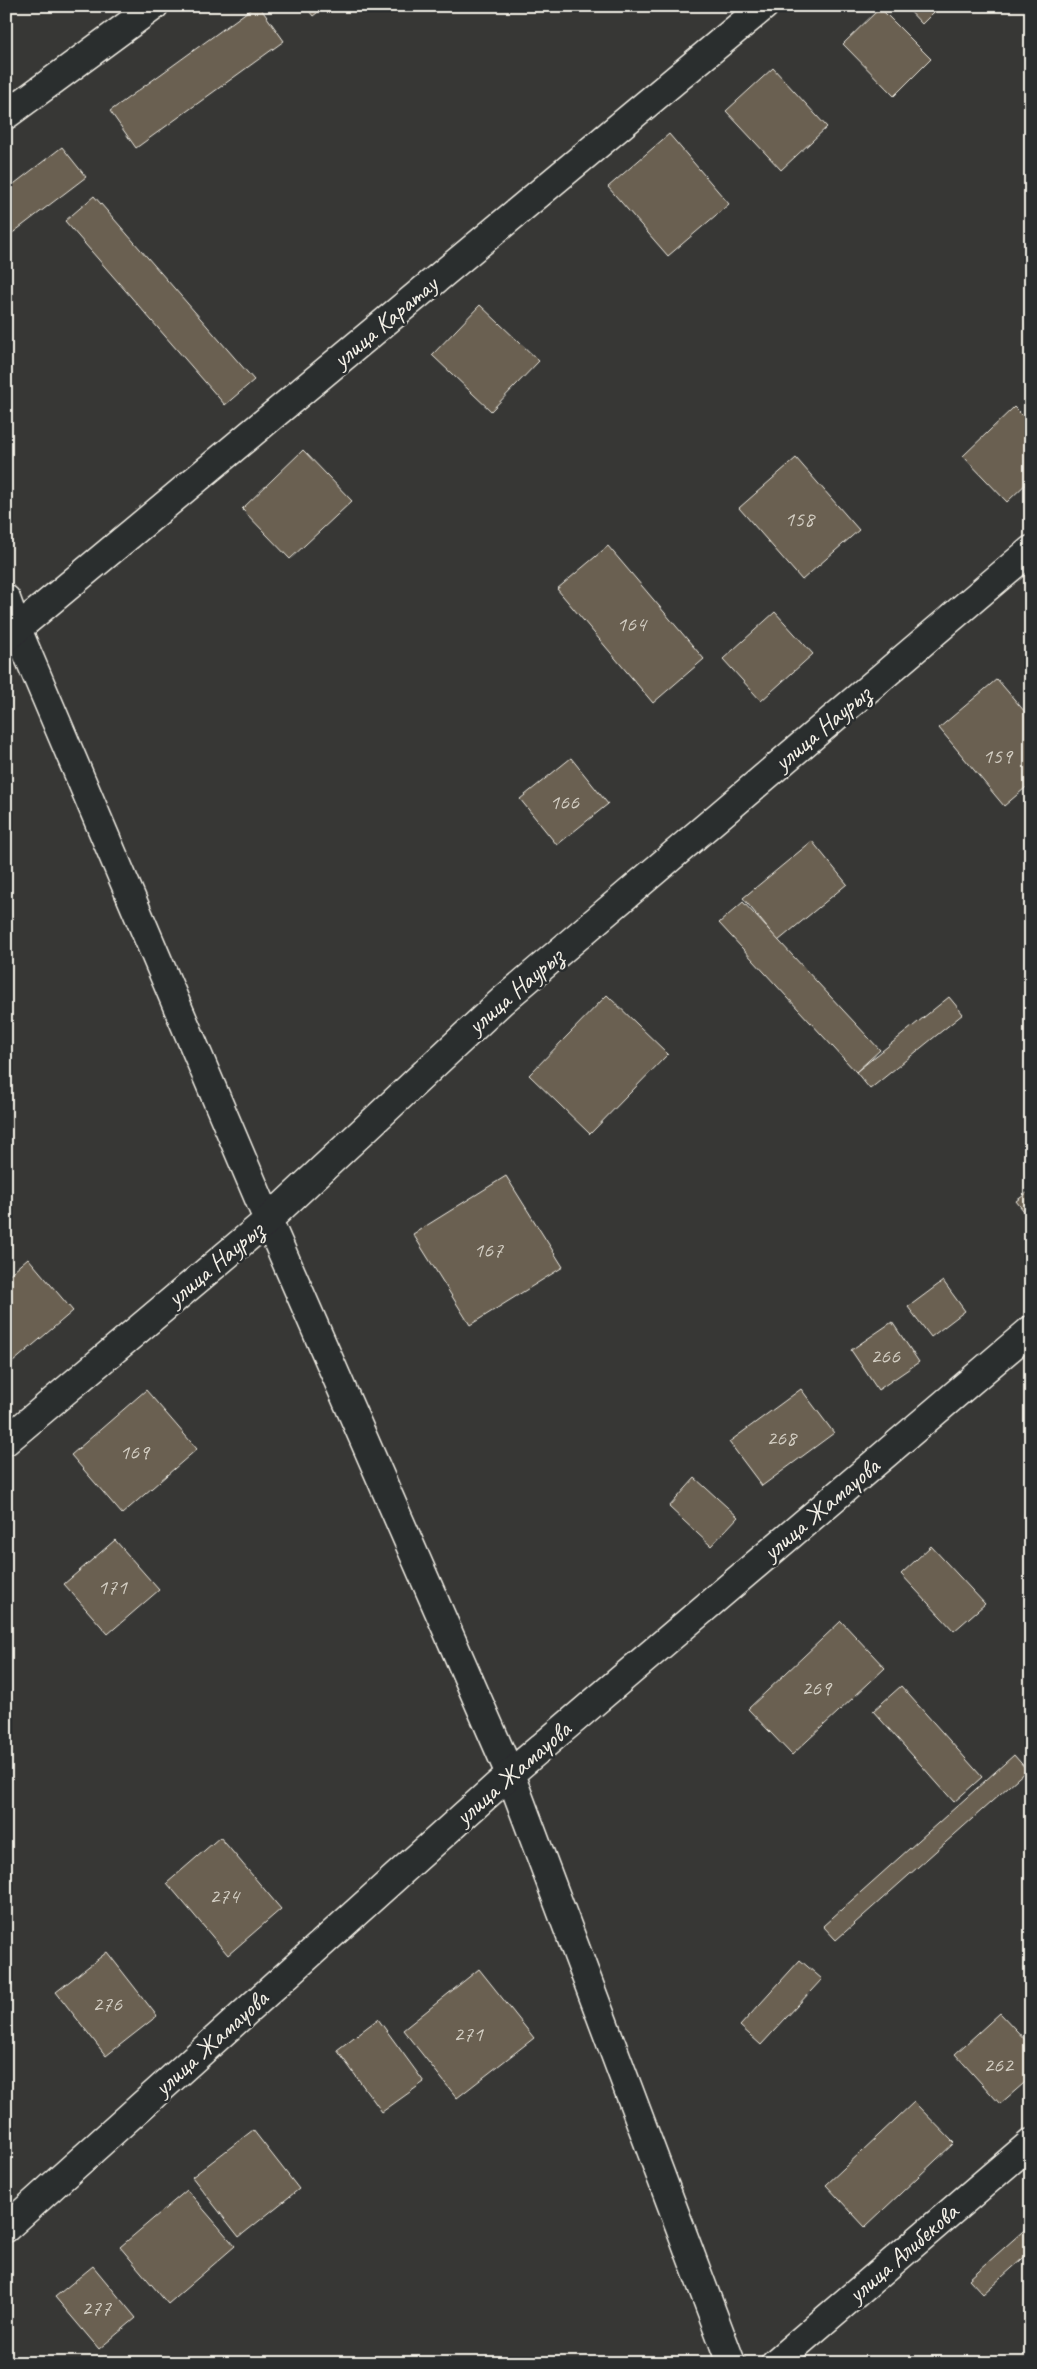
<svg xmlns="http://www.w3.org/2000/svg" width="1037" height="2369" viewBox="0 0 1037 2369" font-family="Caveat,sans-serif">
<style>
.building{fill:#6a6051;stroke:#f4f1e8}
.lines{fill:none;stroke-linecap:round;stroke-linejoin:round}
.minor-casing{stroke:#f4f1e8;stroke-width:31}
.minor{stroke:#2a2d2e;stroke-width:28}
.labels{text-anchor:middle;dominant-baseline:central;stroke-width:5;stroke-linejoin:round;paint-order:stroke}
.number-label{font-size:22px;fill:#d2cdc2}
.street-label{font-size:25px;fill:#f4f1e8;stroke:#2a2d2e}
</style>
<rect width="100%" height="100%" fill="#373735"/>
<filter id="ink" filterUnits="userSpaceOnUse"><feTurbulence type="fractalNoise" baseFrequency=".02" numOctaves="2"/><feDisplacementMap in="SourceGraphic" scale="10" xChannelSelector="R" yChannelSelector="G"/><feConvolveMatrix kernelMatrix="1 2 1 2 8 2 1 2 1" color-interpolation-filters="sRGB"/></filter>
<g filter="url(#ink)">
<g class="building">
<polygon points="255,6 259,6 284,41 136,148 110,111"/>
<polygon points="305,6 326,6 313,16"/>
<polygon points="905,6 940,6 922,24"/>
<polygon points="880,8 931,59 894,96 843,44"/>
<polygon points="773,68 827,127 781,170 726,111"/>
<polygon points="669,134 729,204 668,256 608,187"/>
<polygon points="62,147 86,177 6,238 6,190"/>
<polygon points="94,196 254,380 225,405 65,221"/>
<polygon points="480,305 539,361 491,411 432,355"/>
<polygon points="1014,407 1031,424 1031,479 1007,502 963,456"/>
<polygon points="303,450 352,501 290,559 242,509"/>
<polygon points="796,458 859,530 802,580 739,508"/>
<polygon points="608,546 704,659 653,703 557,589"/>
<polygon points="775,612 813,654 761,701 723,659"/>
<polygon points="997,679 1031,719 1031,783 1004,806 939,728"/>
<polygon points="571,758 608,804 557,845 520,799"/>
<polygon points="812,841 847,884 778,941 743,898"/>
<polygon points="743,902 880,1050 856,1072 719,923"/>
<polygon points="607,995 668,1054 590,1134 529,1075"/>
<polygon points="949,997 963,1014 870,1089 856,1072"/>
<polygon points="506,1176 563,1267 470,1325 413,1234"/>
<polygon points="1031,1190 1031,1220 1016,1201"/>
<polygon points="28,1258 73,1311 6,1368 6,1277"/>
<polygon points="943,1281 965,1311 931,1337 908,1307"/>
<polygon points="892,1322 919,1362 878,1390 851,1350"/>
<polygon points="801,1389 834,1433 762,1486 729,1442"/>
<polygon points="146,1390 197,1449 122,1514 71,1455"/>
<polygon points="695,1478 738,1517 711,1546 669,1507"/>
<polygon points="115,1540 159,1590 108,1634 64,1584"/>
<polygon points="931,1546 985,1604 954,1631 901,1574"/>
<polygon points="841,1621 885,1668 792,1755 748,1709"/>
<polygon points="901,1686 982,1777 954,1802 873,1711"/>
<polygon points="1014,1755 1027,1770 836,1940 823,1926"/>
<polygon points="220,1837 281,1909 228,1955 167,1883"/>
<polygon points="107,1952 157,2016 106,2056 56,1992"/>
<polygon points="800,1960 822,1979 761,2045 740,2026"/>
<polygon points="479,1969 534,2038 457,2098 403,2030"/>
<polygon points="1000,2013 1031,2046 1031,2077 1000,2104 955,2054"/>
<polygon points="378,2019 424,2082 382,2112 337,2050"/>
<polygon points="914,2102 954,2143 865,2227 826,2185"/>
<polygon points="253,2130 299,2189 239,2237 192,2177"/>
<polygon points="187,2190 235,2246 168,2304 120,2247"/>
<polygon points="1031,2224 1031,2251 983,2294 969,2279"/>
<polygon points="93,2266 136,2318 99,2349 55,2297"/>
</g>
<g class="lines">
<g class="minor-casing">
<g id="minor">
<polyline points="6,115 154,6"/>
<polyline points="6,599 17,629 268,1220 510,1774 731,2363"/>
<polyline points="6,638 764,6"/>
<polyline points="6,1441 268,1220 502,1001 1031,550"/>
<polyline points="6,2228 510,1774 1031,1330"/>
<polyline points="775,2363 1031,2143"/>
</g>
</g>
<use href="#minor" class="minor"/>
</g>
</g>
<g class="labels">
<g class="number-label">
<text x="799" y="519">158</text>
<text x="631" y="624">164</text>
<text x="997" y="756">159</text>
<text x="564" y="802">166</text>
<text x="488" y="1250">167</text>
<text x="885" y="1356">266</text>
<text x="781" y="1438">268</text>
<text x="134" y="1452">169</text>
<text x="112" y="1587">171</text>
<text x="816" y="1688">269</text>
<text x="224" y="1896">274</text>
<text x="107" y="2004">276</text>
<text x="468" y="2034">271</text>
<text x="998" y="2065">262</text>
<text x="96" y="2308">277</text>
</g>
<g class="street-label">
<text transform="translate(385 322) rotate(-40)">улица Каратау</text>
<text transform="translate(822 728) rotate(-40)">улица Наурыз</text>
<text transform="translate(515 991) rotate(-41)">улица Наурыз</text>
<text transform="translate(215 1264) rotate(-40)">улица Наурыз</text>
<text transform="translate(821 1509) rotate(-40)">улица Жамауова</text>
<text transform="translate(513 1773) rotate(-41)">улица Жамауова</text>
<text transform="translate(211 2043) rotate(-42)">улица Жамауова</text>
<text transform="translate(903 2253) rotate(-41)">улица Алибекова</text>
</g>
</g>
<rect width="1037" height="2369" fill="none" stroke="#2a2d2e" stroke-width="25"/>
<rect x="12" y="12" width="1012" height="2344" fill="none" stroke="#f4f1e8" stroke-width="2" filter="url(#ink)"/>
</svg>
